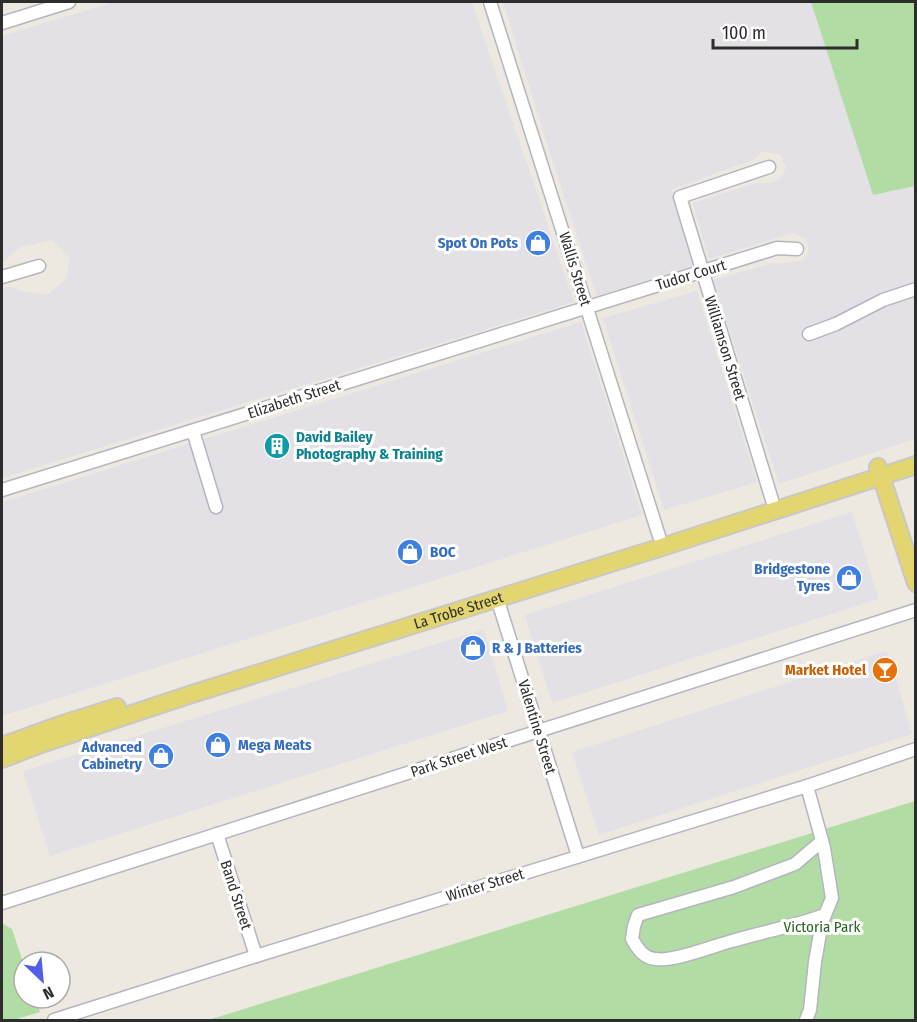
<svg xmlns="http://www.w3.org/2000/svg" width="917" height="1022" viewBox="0 0 917 1022" font-family="'Fira Sans Condensed',sans-serif">
<style>
.industrial{fill:#e3e1e6}
.green{fill:#b1dda4}
.lines{fill:none;stroke-linecap:round;stroke-linejoin:round}
.minor-casing{stroke:#b4b5bf;stroke-width:15}
.major-casing{stroke:#c8c8c8;stroke-width:20}
.minor{stroke:#fff;stroke-width:12}
.major{stroke:#e3d570;stroke-width:16}
.labels{text-anchor:middle;dominant-baseline:central;stroke-width:6;stroke-linejoin:round;paint-order:stroke}
.shop-label{font-size:15px;font-weight:bold;fill:#366cbe;stroke:#fff;text-anchor:end}
.street-label{font-size:15px;fill:#2d2d2d;stroke:#fff}
.culture-label{font-size:15px;font-weight:bold;fill:#0d838f;stroke:#fff;text-anchor:start}
.food-label{font-size:15px;font-weight:bold;fill:#c56008;stroke:#fff;text-anchor:end}
.park-label{font-size:15px;fill:#296423;stroke:#fff}
</style>
<rect width="100%" height="100%" fill="#ede9e1"/>
<g class="industrial">
<polygon points="114,2 472,2 574,302 2,478 2,289 8,286 21,291 47,295 67,278 69,256 51,240 21,247 2,263 2,36"/>
<polygon points="503,2 811,2 873,195 915,186 915,439 779,484 713,280 772,263 783,263 802,261 809,251 806,239 793,233 709,259 693,203 756,183 772,183 780,178 786,168 781,155 762,151 754,160 732,167 671,190 693,266 597,296 555,169"/>
<polygon points="697,291 757,482 664,510 603,318"/>
<polygon points="581,322 642,515 2,716 2,502"/>
<polygon points="852,512 879,599 552,703 525,615"/>
<polygon points="484,629 508,711 50,856 23,771"/>
<polygon points="886,651 889,655 912,734 599,835 572,752"/>
</g>
<g class="green">
<polygon points="811,2 915,2 915,186 873,195"/>
<polygon points="915,801 915,1020 208,1020"/>
<polygon points="2,923 12,929 24,965 24,998 35,998 40,1012 14,1020 2,1020"/>
</g>
<g class="lines">
<g class="minor-casing">
<g id="minor">
<polyline points="490,2 659,536"/>
<polyline points="2,23 69,2"/>
<polyline points="769,167 680,197 772,500"/>
<polyline points="2,277 39,266"/>
<polyline points="809,334 836,324 883,300 916,289"/>
<polyline points="193,431 216,507"/>
<polyline points="2,490 777,248 797,249"/>
<polyline points="497,598 578,856"/>
<polyline points="217,834 256,956"/>
<path d="M822,841L795,864L734,887L638,915L634,926L632,939C638,949 643,958 656,959C673,962 713,946 732,941C763,932 795,926 825,915"/>
<polyline points="2,903 916,610"/>
<polyline points="54,1020 256,956 807,786 916,749"/>
<polyline points="806,1020 810,1010 815,962 822,922 832,898 824,848 807,786"/>
</g>
</g>
<g class="major-casing">
<g id="major">
<polyline points="878,467 916,583"/>
<polyline points="2,746 63,724 117,707"/>
<path id="s1" d="M2,759L41,744L192,694L662,547L916,465"/>
</g>
</g>
<use href="#minor" class="minor"/>
<use href="#major" class="major"/>
</g>
<defs>
<g id="shop-disc" transform="scale(1.35)"><circle r="9.5" fill="#3f7fe0" stroke="#fff"/><path d="M-5-2.5h2.3a2.7 3.5 0 0 1 5.4 0H5L5.5 6h-11ZM-1.5-2.5h3a1.5 2.3 0 0 0-3 0Z" fill="#fff"/></g>
<g id="building-disc" transform="scale(1.35)"><circle r="9.5" fill="#0f9aa8" stroke="#fff"/><path d="M-4-6H4V6H1V3H-1V6H-4ZM-2.5-4.3h1.7v1.8h-1.7ZM.8-4.3h1.7v1.8H.8ZM-2.5-1h1.7V.8h-1.7ZM.8-1h1.7V.8H.8Z" fill="#fff"/></g>
<g id="bar-disc" transform="scale(1.35)"><circle r="9.5" fill="#e8710a" stroke="#fff"/><path d="M-6-5H6L.8 .8V4.5H3.5V6h-7V4.5H-.8V.8Z" fill="#fff"/></g>
</defs>
<g fill-rule="evenodd">
<use href="#shop-disc" x="538" y="243"/>
<use href="#building-disc" x="277" y="446"/>
<use href="#shop-disc" x="410" y="552"/>
<use href="#shop-disc" x="849" y="578"/>
<use href="#shop-disc" x="473" y="648"/>
<use href="#bar-disc" x="885" y="670"/>
<use href="#shop-disc" x="218" y="745"/>
<use href="#shop-disc" x="161" y="756"/>
</g>
<g class="labels">
<g class="shop-label">
<text x="518" y="243">Spot On Pots</text>
<text x="430" y="552" text-anchor="start">BOC</text>
<text x="830" y="569">Bridgestone<tspan x="830" dy="17">Tyres</tspan></text>
<text x="492" y="648" text-anchor="start">R &amp; J Batteries</text>
<text x="238" y="745" text-anchor="start">Mega Meats</text>
<text x="142" y="747">Advanced<tspan x="142" dy="17">Cabinetry</tspan></text>
</g>
<g class="street-label">
<text transform="translate(575 269) rotate(73)">Wallis Street</text>
<text transform="translate(691 275) rotate(-17)">Tudor Court</text>
<text transform="translate(725 348) rotate(73)">Williamson Street</text>
<text transform="translate(294 399) rotate(-18)">Elizabeth Street</text>
<text stroke="none"><textPath href="#s1" startOffset="480">La Trobe Street</textPath></text>
<text transform="translate(537 727) rotate(73)">Valentine Street</text>
<text transform="translate(459 757) rotate(-18)">Park Street West</text>
<text transform="translate(485 885) rotate(-17)">Winter Street</text>
<text transform="translate(236 895) rotate(72)">Band Street</text>
</g>
<g class="culture-label">
<text x="296" y="437">David Bailey<tspan x="296" dy="17">Photography &amp; Training</tspan></text>
</g>
<g class="food-label">
<text x="866" y="670">Market Hotel</text>
</g>
<g class="park-label">
<text x="822" y="927">Victoria Park</text>
</g>
</g>
<rect width="917" height="1022" fill="none" stroke="#2d2d2d" stroke-width="6"/>
<g transform="translate(42 980) rotate(154)"><circle r="28" fill="#ffffff" stroke="#ababab" stroke-width="1.5"/>
<path d="M0-4.5L10 22L0 15L-10 22Z" fill="#535ee8"/>
<text y="-9" font-size="16" font-weight="bold" text-anchor="middle" fill="#2d2d2d">N</text>
</g>
<path d="M713 39v9h144v-9" fill="none" stroke="#2d2d2d" stroke-width="3"/>
<text x="722" y="39" font-size="18" fill="#2d2d2d" stroke="#ffffff" stroke-width="4.5" paint-order="stroke">100 m</text>
</svg>
